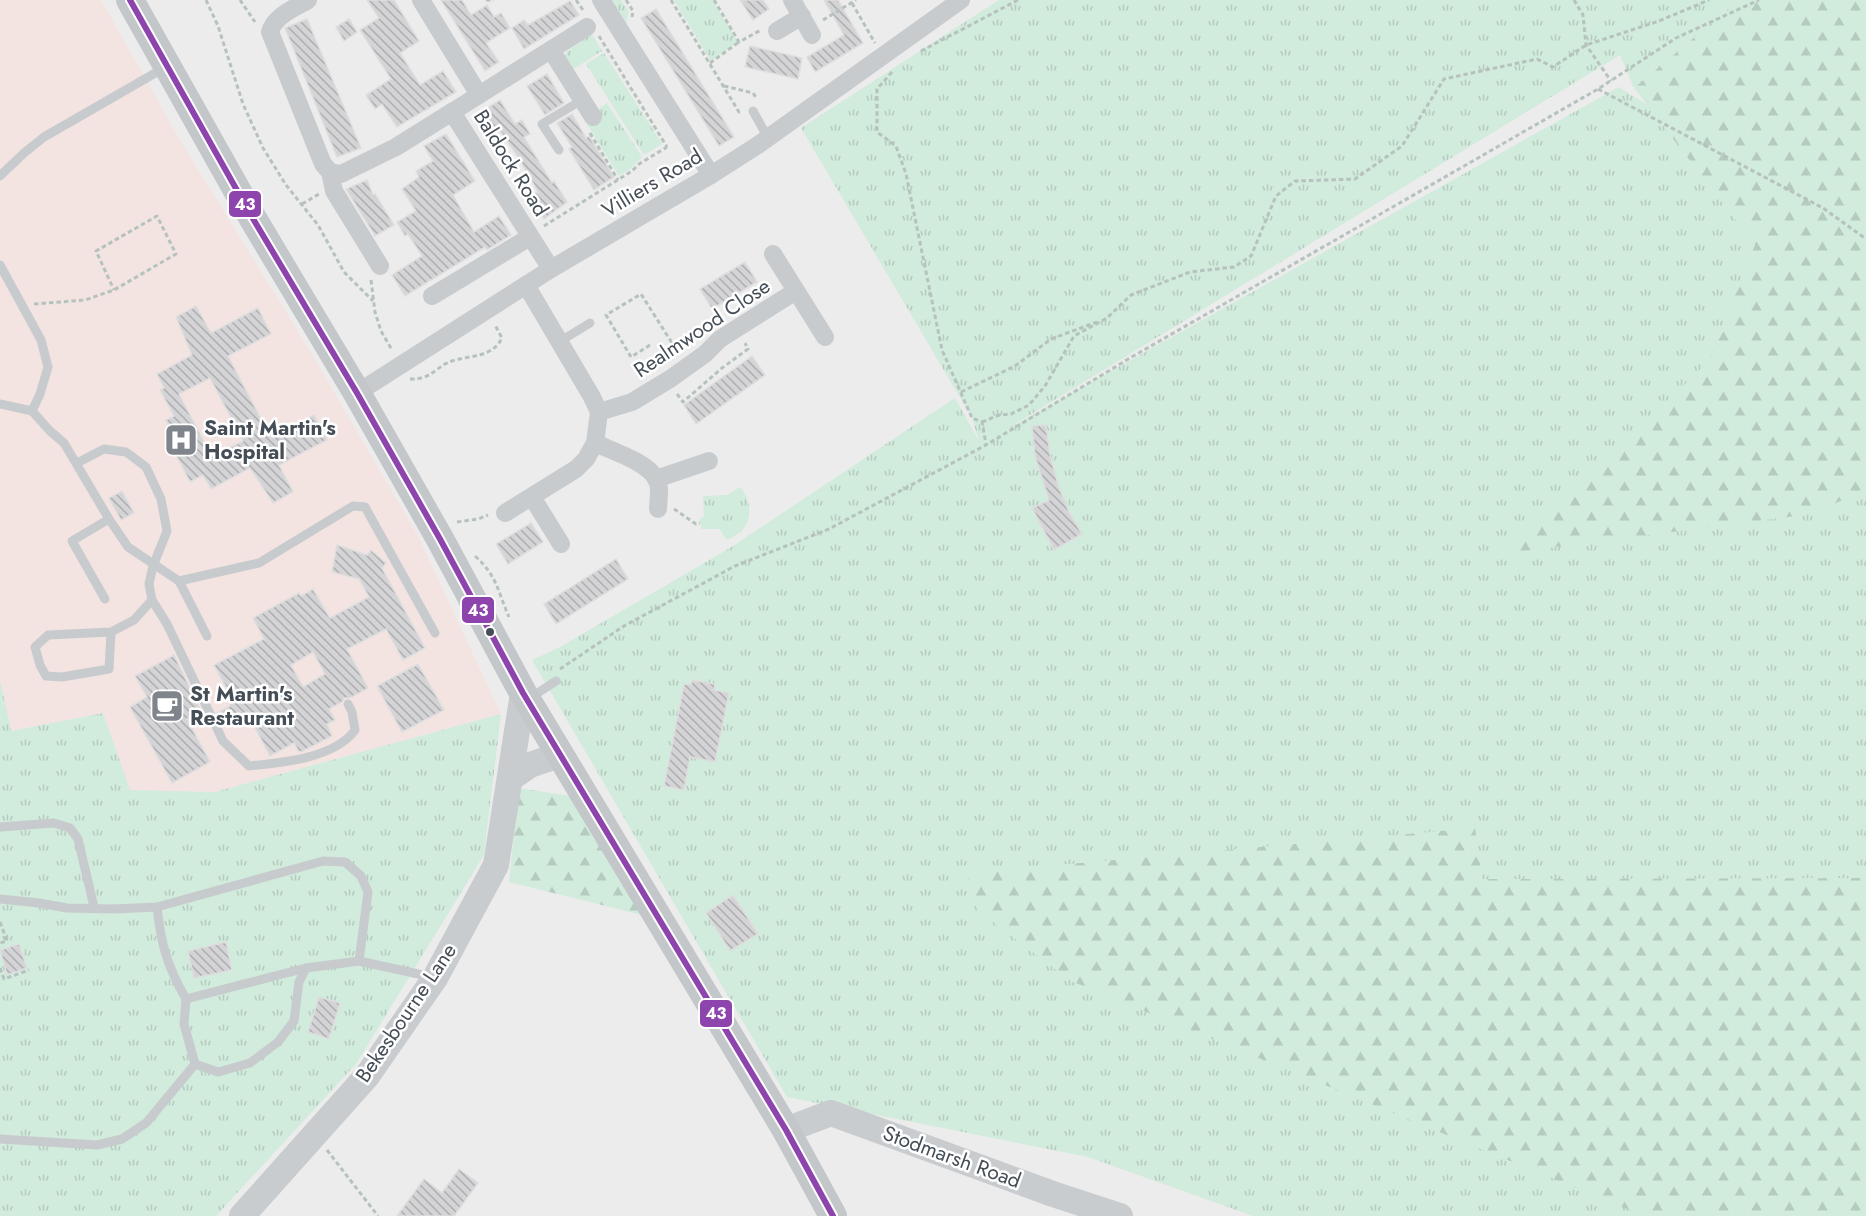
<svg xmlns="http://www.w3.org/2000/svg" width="1866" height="1216" viewBox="0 0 1866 1216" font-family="Jost,sans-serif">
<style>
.medical{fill:#f3e4e2}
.grass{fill:url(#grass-tufts)}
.forest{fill:url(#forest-firs)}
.building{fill:url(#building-back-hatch);stroke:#dededf;stroke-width:1.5;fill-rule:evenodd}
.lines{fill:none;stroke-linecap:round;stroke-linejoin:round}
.path{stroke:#b6c2be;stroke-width:3;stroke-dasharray:4.5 3;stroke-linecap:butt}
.lane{stroke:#c8cbcd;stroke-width:9}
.street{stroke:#c8cbcd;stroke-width:18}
.secondary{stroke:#c9ccce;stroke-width:26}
.primary{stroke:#c4c7ca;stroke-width:28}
.bus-1-casing{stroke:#fff;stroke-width:10}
.bus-1{stroke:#8e44ad;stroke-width:6}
.bus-dot{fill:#454e57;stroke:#fff;stroke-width:2}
.labels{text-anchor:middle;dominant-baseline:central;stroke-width:5;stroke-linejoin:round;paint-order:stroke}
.street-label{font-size:21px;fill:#454e57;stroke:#fff}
.poi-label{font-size:21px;font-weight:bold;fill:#454e57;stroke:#fff;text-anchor:start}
.line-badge{stroke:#fff;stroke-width:2}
.badge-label{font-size:16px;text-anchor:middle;font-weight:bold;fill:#fff}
</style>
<defs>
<pattern id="grass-tufts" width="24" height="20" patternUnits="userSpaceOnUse" patternTransform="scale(1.5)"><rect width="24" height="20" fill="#d1ebdc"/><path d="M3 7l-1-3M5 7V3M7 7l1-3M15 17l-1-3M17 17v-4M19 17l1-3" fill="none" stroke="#b5cbbf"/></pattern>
<pattern id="forest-firs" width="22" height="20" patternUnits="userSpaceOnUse" patternTransform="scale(1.5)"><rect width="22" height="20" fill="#d1ebdc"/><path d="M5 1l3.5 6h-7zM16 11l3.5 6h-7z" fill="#b5cbbf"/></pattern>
<pattern id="building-back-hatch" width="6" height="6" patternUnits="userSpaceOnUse" patternTransform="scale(1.5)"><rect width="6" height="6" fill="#d4d4d6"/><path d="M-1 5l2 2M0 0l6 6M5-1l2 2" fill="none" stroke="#aeaeb0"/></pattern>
</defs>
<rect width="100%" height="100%" fill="#edecec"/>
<polygon class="medical" points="0,0 101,0 180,140 307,346 417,534 501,714 215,792 129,790 103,713 10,731 0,680"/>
<g class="grass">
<polygon points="606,0 621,0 629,12 625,26"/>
<polygon points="674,0 712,0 738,42 711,61"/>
<polygon points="999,0 1739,0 1634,88 1620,55 1002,432 1619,87 1866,245 1866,1216 1253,1216 1088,1157 787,1097 532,660 560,647 730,548 955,398 979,441 972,418 801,128"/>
<polygon points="592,34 602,51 569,72 565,57 567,51"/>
<polygon points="604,53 662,144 644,155 586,64"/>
<polygon points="607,103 642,157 630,169 619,176 587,124 597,117 595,111"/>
<path d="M740,487C756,506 752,531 727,540L719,529H701L700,518L704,517L703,496L727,495Z"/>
<polygon points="0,680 11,731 103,713 130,790 215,792 501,714 484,855 356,1064 216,1216 0,1216"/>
</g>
<g class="forest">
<polygon points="1739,0 1866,0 1866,490 1811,514 1508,553 1709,361 1755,245 1634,88"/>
<polygon points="519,788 570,796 642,915 509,882"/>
<polygon points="1475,828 1482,879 1866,878 1866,1216 1644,1216 1071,981 977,910 967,873"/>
</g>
<g class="building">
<polygon points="367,0 394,0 419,41 400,53 420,85 443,71 456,92 397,127 382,104 375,109 366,95 391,79 360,30 379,18"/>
<polygon points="441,0 462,0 471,15 487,5 494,17 501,13 510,28 486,43 499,62 485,71"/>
<polygon points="740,0 763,0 769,9 753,20"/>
<polygon points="824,0 838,0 863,43 815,72 807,57 844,35"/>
<polygon points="570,1 579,15 524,49 512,28 524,20 528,25"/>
<polygon points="656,9 734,137 719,146 641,18"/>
<polygon points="307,19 361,148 337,157 285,28"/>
<polygon points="349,19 357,32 344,41 336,27"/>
<polygon points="750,46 802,58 798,79 745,67"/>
<polygon points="547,74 564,103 545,115 527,86"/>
<polygon points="500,100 515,124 522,120 530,134 524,137 552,183 554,181 567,202 544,219 530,197 538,192 518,157 500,131 490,138 476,115"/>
<polygon points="572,114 586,138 589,136 614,177 594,190 569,149 572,147 557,123"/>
<polygon points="446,134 475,181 453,195 474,232 499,216 511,235 487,250 485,247 405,296 392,275 422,256 408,234 405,236 397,222 416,211 402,189 419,177 416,171 433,161 424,146"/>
<polygon points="367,180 373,195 375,194 394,225 375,236 346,189"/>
<polygon points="745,262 757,282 712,309 700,289"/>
<path d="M196,306L211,333L258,308L271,334L228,356L271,438L314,415L327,440L279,465L293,492L273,503L250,468L211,489L203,475L190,482L172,447L179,444L166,420L174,416L160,390L164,388L157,374L192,355L176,317ZM210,378L243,441L212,457L179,394Z"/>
<polygon points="752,356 765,375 696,424 684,405"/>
<polygon points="1046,425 1050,454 1058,485 1069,512 1082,534 1054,550 1032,508 1049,500 1035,456 1032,426"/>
<polygon points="122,491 134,513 121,520 109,498"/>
<polygon points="531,523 543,542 508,564 496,544"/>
<path d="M337,545L367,555L371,550L386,563L382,568L425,648L403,660L386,629L347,649L368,688L350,698H344L342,702L329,709L335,720L327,724L332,736L303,751L299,752L294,743L270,756L252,722L242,728L236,717L222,724L217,713L230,706L229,703L233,700L214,665L264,639L253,618L299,593L301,596L313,589L330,618L369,597L359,579L332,572ZM313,652L325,674L303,687L291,665Z"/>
<polygon points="616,559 628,579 556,624 544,604"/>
<polygon points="174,655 201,711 187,719 210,762 172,783 130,707 147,697 135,676"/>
<polygon points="418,664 444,710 402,732 377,686"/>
<polygon points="692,680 715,684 714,690 729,693 715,762 690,757 684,790 664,786 684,684 691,685"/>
<polygon points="733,895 758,934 730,951 706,913"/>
<polygon points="226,942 232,970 194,978 188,951"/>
<polygon points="19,944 27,968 7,975 0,950"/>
<polygon points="319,997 340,1003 329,1039 308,1032"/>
<polygon points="459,1169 478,1183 454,1216 397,1216 424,1179 442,1193"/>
</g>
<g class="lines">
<g class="path">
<polyline points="206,0 218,26 243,104 263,148 286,185 318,225 344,272 373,301"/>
<polyline points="240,0 255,22"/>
<polyline points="486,0 494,0"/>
<polyline points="576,0 583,10"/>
<polyline points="626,0 633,11 632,17"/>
<polyline points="671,0 739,112 742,112"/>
<polyline points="714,0 739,42 761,30"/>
<polyline points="1574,0 1583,15 1586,45 1611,81"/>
<polyline points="852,3 875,43"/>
<polyline points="823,20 856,0"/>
<polyline points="599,36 667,147"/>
<polyline points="921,51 1018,0"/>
<polyline points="710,63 739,42"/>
<polyline points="892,72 877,89 877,132 896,146 906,174 942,350 972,418 982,422 986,444"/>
<polyline points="724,86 753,93 757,99"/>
<polyline points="1598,89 1823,208 1866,239"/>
<polyline points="590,133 618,180"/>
<polyline points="302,204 319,194"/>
<polyline points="544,226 632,171 639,164 667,147"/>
<polyline points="371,280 375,312 381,331 392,350"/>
<polyline points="34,304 85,300 114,290 176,254 157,216 96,251 114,290"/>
<polyline points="650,345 631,357 606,315 641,294 679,354"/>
<path d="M410,379C432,380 436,366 452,361C470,355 492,358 502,338L495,325"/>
<polyline points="961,392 1015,366 1051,339 1097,322"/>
<polyline points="677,394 683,402 722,368 748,349 745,343"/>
<polyline points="982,422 999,415 1011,414 1029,405 1045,386 1074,336 1107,318 1131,295 1190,272 1234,267 1251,256 1276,196 1295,181 1355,179 1402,146 1444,79 1537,59 1553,67 1586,45 1659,21 1709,0"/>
<polyline points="674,509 696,524 700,523"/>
<polyline points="457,522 478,519 488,515"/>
<path d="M475,556C498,577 497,590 509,617"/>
<polyline points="560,669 624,626 735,566 829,529 986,445 1130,358 1598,89 1676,38 1759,0"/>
<polyline points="0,922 7,941 0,943"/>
<polyline points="0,968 4,979 29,970"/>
<polyline points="327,1150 378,1216"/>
</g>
<g class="lane">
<polyline points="753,111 768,138"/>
<polyline points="559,150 542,124 582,100"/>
<polyline points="0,176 24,153 44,137 164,68"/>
<polyline points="0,265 41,340 48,367 40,394 32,411"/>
<polyline points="559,342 590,323"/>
<polyline points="0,404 32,411 50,431 64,443 109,519 128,547 179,581 259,563 353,506 365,507 435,633"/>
<path d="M77,463L104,449L126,452L146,467L161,499L167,531L153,566L149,584L152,600L167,624L223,741L249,766C282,763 335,758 355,730L352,712L348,704"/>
<polyline points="179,581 207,636"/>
<polyline points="105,599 72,541 109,519"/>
<polyline points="111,632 109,669 62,677 46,676 40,665 35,647 48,635 111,632 134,620 152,600"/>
<polyline points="530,698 556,681"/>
<polyline points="0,827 54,823 70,828 78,839 94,907"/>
<polyline points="0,899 39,903 67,908 114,909 157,907 323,861 345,862 361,876 368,892 359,961"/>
<path d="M157,907C161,944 167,966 186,999"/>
<polyline points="306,968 299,982 294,1021 278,1042 250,1063 218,1072 195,1064 184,1024 186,999 306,968 359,961 432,977"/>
<polyline points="0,1139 97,1145 122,1139 146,1123 195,1064"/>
</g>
<g class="street">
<path d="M308,0C295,8 274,16 270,32L323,164L330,172L341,174L396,147L452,112"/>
<polyline points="421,0 479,95 452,112 551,269"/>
<polyline points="601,0 711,175"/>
<polyline points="792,0 812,35"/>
<polyline points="777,31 802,16"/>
<polyline points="551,50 593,117"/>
<polyline points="479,95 587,27"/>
<polyline points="330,172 334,191 380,266"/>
<polyline points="773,254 825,337"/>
<polyline points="432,296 530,237"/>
<polyline points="357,393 551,269 711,175 758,145 961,0"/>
<polyline points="599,412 632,402 670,379 705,354 720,339 796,291"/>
<path d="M595,443C612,451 648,462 657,480C661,488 658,500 658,509"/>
<polyline points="656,479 709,461"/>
<polyline points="532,497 561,544"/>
<polyline points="505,513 576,469 586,459 595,443 599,412 592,397 526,285"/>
</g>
<g class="secondary">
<polyline points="511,778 530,765 559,755"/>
<polyline points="786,1130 831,1113 1053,1194 1120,1216"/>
<polyline points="242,1216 367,1076 435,978 496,865 523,693"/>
</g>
<polyline class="primary" points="130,0 252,217 357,393 440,539 523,693 786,1130 833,1216"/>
<g class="bus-1-casing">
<polyline id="bus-1" points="130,0 252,217 357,393 440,539 523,693 786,1130 833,1216"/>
</g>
<use href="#bus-1" class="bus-1"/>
</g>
<defs>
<g id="hospital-square" transform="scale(1.725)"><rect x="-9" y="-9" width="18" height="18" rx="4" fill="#80858b" stroke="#fff"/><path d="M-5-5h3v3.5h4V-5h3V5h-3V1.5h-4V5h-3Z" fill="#fff"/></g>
<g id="cafe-square" transform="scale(1.725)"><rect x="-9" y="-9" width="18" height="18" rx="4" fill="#80858b" stroke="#fff"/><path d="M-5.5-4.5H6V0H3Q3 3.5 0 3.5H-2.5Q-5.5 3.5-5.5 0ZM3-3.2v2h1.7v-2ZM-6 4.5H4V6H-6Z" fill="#fff"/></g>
</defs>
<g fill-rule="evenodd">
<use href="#hospital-square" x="181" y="440"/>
<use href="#cafe-square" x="167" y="706"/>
</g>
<circle class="bus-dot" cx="490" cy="632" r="5"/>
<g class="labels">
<g class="street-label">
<text transform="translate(511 163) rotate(58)">Baldock Road</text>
<text transform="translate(652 183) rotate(-31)">Villiers Road</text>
<text transform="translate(702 328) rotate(-34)">Realmwood Close</text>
<text transform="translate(406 1013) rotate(-56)">Bekesbourne Lane</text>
<text transform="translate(952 1157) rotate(20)">Stodmarsh Road</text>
</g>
<g class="poi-label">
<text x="204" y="428">Saint Martin's<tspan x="204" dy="24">Hospital</tspan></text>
<text x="190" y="694">St Martin's<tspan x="190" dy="24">Restaurant</tspan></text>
</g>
</g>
<g class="line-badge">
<rect x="228" y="190" width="34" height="28" rx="6" fill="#8e44ad"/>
<rect x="461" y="596" width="34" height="28" rx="6" fill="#8e44ad"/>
<rect x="699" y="999" width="34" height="29" rx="6" fill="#8e44ad"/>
</g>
<g class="badge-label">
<text x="245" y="210">43</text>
<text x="478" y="616">43</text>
<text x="716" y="1019">43</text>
</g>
</svg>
